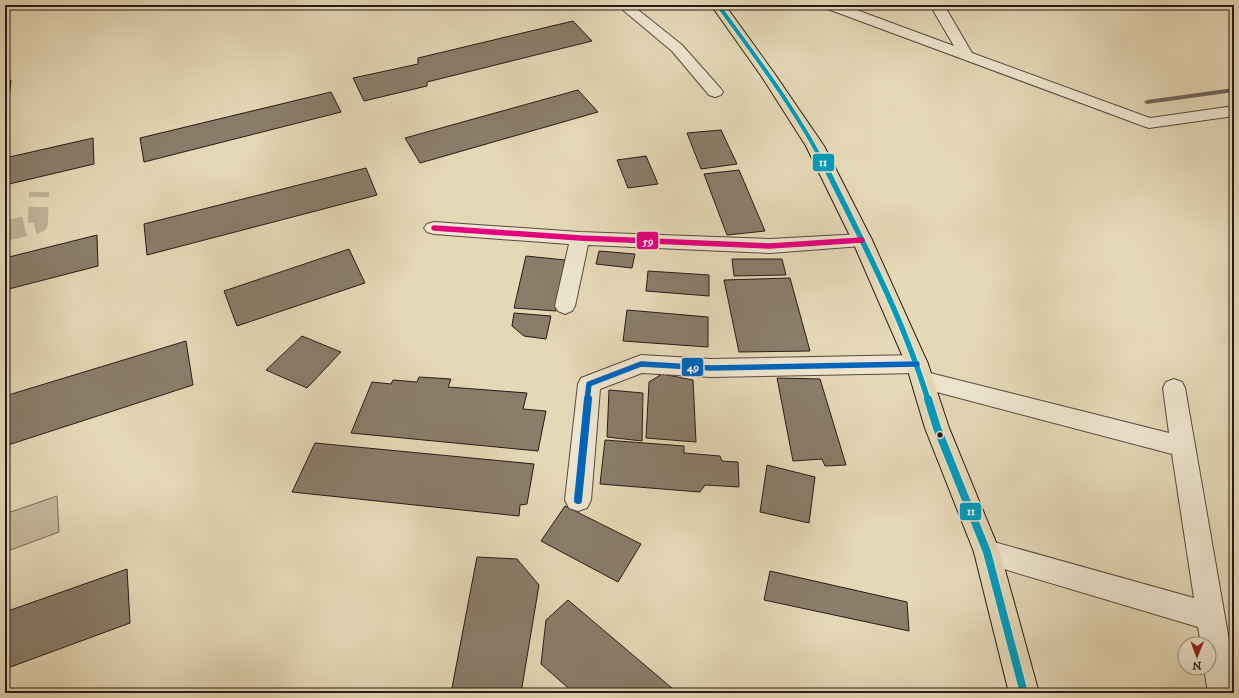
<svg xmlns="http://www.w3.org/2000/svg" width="1239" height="698" viewBox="0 0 1239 698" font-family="'IM FELL DW Pica',serif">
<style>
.green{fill:#c5b89c;stroke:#766a5a}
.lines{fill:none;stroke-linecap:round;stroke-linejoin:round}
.stream{fill:#736657;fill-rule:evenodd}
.building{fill:#8a7d6a;stroke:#281b17}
.minor-tunnel{stroke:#bfb297;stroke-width:20;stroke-dasharray:20 10;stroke-linecap:butt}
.minor-casing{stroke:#574a3f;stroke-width:2}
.major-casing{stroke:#281b17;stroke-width:2}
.minor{fill:#eee6d0;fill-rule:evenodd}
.major{fill:#e5d8b7;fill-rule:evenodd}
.bus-1-far2-casing{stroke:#eee6d0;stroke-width:6}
.bus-1-far1-casing{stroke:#eee6d0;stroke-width:8}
.bus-1-casing{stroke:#eee6d0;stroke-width:10}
.bus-2-far1-casing{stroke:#eee6d0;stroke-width:8}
.bus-2-casing{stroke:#eee6d0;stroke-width:10}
.bus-3-casing{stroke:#eee6d0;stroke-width:8}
.bus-1-far2{stroke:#049bbc;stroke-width:4}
.bus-1-far1{stroke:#049bbc;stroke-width:5.5}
.bus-1{stroke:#049bbc;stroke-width:8}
.bus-2-far1{stroke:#0065bd;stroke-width:5.5}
.bus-2{stroke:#0065bd;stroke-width:8}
.bus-3{stroke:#e5007d;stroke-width:5.5}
.bus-dot{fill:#281b17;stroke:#eee6d0;stroke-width:1.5}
.line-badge{stroke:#eee6d0;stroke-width:1.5}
.badge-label{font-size:11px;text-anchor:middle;font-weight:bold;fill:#fff}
</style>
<rect width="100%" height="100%" fill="#e5d8b7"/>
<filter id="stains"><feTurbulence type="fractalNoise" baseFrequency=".005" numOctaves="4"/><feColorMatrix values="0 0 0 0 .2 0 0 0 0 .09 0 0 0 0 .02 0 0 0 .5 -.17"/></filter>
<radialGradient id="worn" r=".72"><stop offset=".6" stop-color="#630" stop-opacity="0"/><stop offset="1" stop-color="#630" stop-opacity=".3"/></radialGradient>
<polygon class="green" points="57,496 59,532 5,552 5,514"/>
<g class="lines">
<polygon class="stream" points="1234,88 1234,92 1147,104 1144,102 1147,100"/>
</g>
<g class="building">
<polygon points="249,5 304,5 303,6"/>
<polygon points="573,21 592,41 427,82 427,86 364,101 353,78 418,64 418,58"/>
<polygon points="11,80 9,100 5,101 5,81"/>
<polygon points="578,90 598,112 420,163 405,138"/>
<polygon points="331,92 341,112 144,162 140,138"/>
<polygon points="721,130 737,164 701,169 687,133"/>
<polygon points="93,138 94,164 5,185 5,158"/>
<polygon points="646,156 658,184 628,188 617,160"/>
<polygon points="366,168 377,195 147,255 144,224"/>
<polygon points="739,170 765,231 727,235 704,174"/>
<polygon points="97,235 98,266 5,290 5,258"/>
<polygon points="349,249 365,283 237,326 224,291"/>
<polygon points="599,251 635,254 632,268 596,264"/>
<polygon points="526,256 565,260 556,311 514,308"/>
<polygon points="732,259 782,259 786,275 734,276"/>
<polygon points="648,271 709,275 709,296 646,291"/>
<polygon points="790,278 810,351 739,352 724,280"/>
<polygon points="627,310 708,317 708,347 623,341"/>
<polygon points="514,313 551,316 546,339 524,336 512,326"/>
<polygon points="302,336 341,352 307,388 266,370"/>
<polygon points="186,341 193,385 5,446 5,396"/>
<polygon points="662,374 693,380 696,442 646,438 649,382"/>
<polygon points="419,377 451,379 448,387 527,393 523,409 546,411 538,451 351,433 372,382 391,384 393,380 417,382"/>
<polygon points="777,378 820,379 846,465 825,466 822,459 793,461"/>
<polygon points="609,390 643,393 642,441 607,437"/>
<polygon points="605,440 684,446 684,453 720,456 722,461 738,462 739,487 705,485 700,492 600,484"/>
<polygon points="315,443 534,464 527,504 520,505 519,516 292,492"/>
<polygon points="767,465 815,477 809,523 760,512"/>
<polygon points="565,506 641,544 618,582 541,541"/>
<polygon points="477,557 517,559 539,585 521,693 451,693"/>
<polygon points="127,569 130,623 5,669 5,612"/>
<polygon points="770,571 907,602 909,631 764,600"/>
<polygon points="568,600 673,689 670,693 574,693 541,664 546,620"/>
</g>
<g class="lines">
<polyline class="minor-tunnel" points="5,231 38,223 39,192"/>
<g class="minor-casing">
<g id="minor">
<polygon points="617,5 632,5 682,45 721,89 723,92 721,95 715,97 709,95 672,51"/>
<polygon points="823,5 843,5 954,46 930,5 944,5 972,53 1150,118 1234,106 1234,116 1149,128 1143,126 825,8"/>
<polygon points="434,222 580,232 770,239 862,234 869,235 872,240 869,245 862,246 770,253 588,245 575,306 572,311 565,314 558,311 555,306 569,244 434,234 427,232 424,228 427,224"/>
<polygon points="641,355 711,359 917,355 925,358 928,364 925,370 917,373 711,377 642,373 600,389 591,500 587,508 578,511 569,508 565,500 578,384 581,378"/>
<polygon points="922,371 1169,433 1163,388 1166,382 1174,379 1182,382 1185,388 1234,669 1234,693 1208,693 1204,668 1209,668 1209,644 1201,644 1198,627 987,564 977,561 974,552 977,543 987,540 1194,598 1172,454 914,386 911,380 914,374"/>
</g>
</g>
<g class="major-casing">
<polygon id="major" points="711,5 725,5 774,73 824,146 872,240 928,364 949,428 1000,552 1039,693 1009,693 974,552 925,428 906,364 852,240 806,146 762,77"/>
</g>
<use href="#minor" class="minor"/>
<use href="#major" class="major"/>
<g class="bus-1-far2-casing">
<path id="bus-1-far2" d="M718,5C757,59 799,113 828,173"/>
</g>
<g class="bus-1-far1-casing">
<path id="bus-1-far1" d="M828,172C865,246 904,321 928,400"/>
</g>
<g class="bus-1-casing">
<polyline id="bus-1" points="928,399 937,428 987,552 1024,693"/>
</g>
<g class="bus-2-far1-casing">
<polyline id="bus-2-far1" points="587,400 589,384 641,364 711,368 917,364"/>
</g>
<g class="bus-2-casing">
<polyline id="bus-2" points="578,500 588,399"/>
</g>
<g class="bus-3-casing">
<polyline id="bus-3" points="434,228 580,238 770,246 862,240"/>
</g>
<use href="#bus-1-far2" class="bus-1-far2"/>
<use href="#bus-1-far1" class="bus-1-far1"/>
<use href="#bus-1" class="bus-1"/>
<use href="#bus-2-far1" class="bus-2-far1"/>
<use href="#bus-2" class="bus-2"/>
<use href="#bus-3" class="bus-3"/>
</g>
<circle class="bus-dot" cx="940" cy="435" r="3.5"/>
<g class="line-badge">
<rect x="812" y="153" width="23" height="19" rx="4" fill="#049bbc"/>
<rect x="636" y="231" width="23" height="19" rx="4" fill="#e5007d"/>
<rect x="681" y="357" width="23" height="20" rx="4" fill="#0065bd"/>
<rect x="959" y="502" width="23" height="19" rx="4" fill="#049bbc"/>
</g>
<g class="badge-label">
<text x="823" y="166">11</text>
<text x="648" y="245">59</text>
<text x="693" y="371">49</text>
<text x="971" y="515">11</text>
</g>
<rect width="1239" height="698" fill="none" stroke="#e5d8b7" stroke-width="20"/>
<rect x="6" y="6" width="1227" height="686" fill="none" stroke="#281b17" stroke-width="2"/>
<rect x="10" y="10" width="1219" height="678" fill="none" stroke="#281b17"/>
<g transform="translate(1197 656) rotate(181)"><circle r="19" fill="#eee6d0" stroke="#9f9586"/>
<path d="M0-3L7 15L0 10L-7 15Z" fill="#8f2418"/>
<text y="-6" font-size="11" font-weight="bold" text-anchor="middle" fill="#281b17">N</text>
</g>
<rect width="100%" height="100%" filter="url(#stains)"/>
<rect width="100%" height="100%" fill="url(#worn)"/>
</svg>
